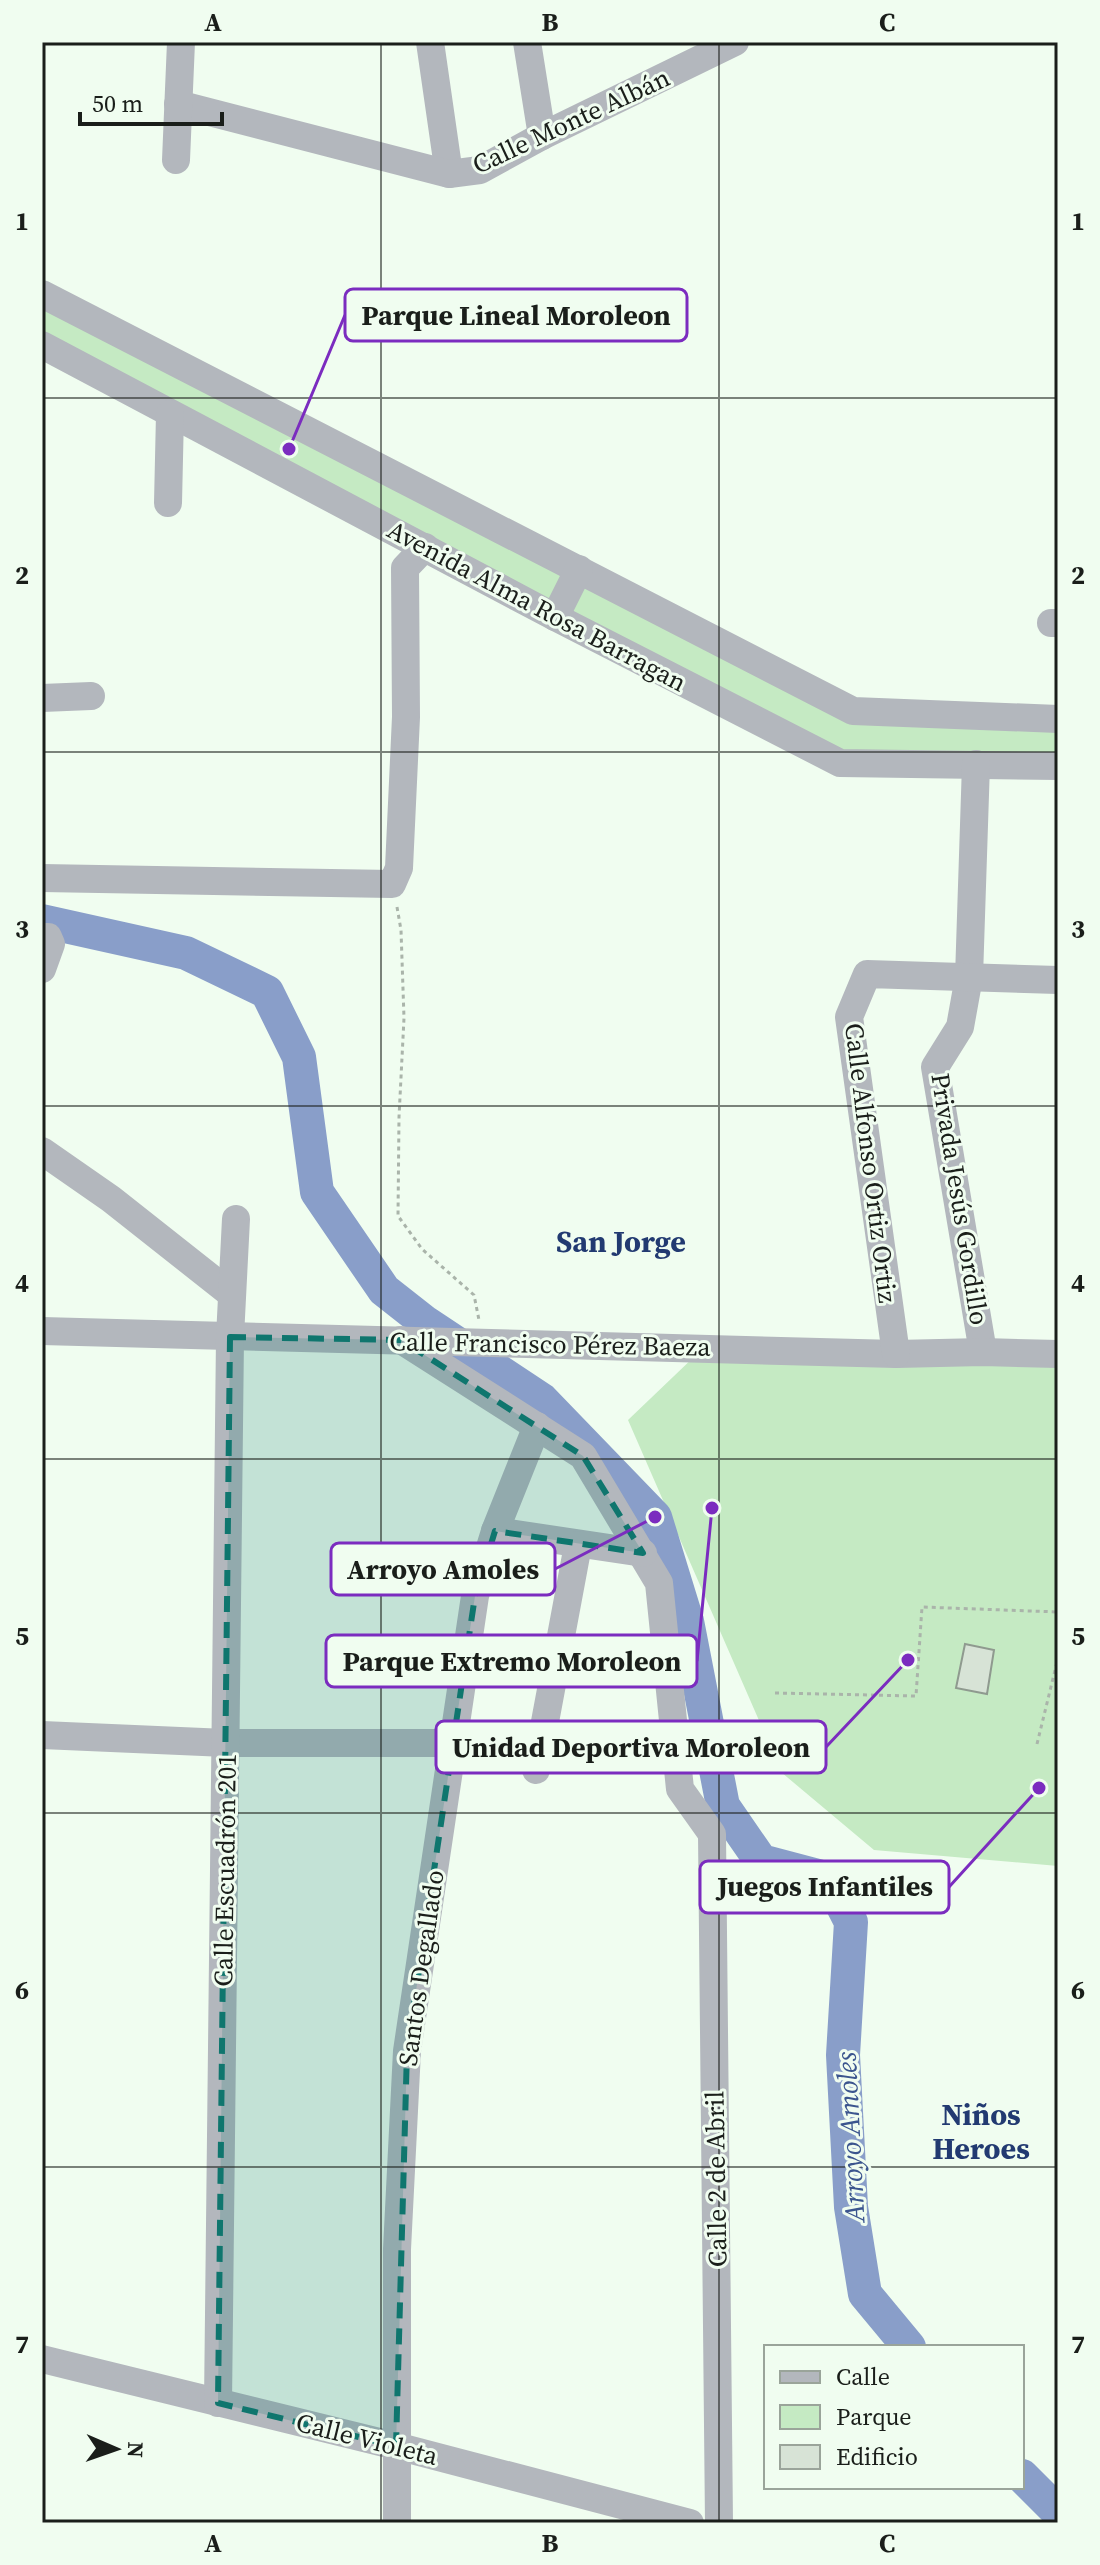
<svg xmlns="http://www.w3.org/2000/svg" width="1100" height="2565" viewBox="0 0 1100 2565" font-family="'Source Serif 4',serif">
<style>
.green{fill:#c5eac3}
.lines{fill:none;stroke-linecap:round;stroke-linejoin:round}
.river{stroke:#899ec9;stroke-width:34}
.building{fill:#d7e3d6;stroke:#8f9a8f;stroke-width:2}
.path{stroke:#aab4aa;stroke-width:3;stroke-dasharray:4 4;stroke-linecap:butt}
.minor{stroke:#b3b7bd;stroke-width:28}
.marked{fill:#0f766e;fill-opacity:0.2;stroke:#0f766e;stroke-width:6;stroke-dasharray:16 10;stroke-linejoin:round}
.grid{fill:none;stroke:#1a1e1a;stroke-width:2;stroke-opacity:0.55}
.labels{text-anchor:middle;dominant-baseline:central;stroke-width:6;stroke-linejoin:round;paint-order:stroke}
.street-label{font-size:26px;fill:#1a1e1a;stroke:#f0fdf0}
.water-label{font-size:28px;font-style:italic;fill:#3b558e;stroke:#f0fdf0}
.quarter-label{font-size:30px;font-weight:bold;fill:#223a71;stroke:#f0fdf0}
.leader{fill:none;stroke:#7b2cbf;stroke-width:3}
.callout-dot{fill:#7b2cbf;stroke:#f0fdf0;stroke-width:3}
.callout{fill:#f0fdf0;stroke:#7b2cbf;stroke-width:3}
.callout-label{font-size:28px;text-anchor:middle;font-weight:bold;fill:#1a1e1a}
.neatline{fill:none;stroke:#1a1e1a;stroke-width:3}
.grid-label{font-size:26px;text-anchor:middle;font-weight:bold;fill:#1a1e1a}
</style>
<rect width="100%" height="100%" fill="#f0fdf0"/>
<g class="green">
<polygon points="42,294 853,711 1058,719 1058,766 841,761 42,351"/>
<polygon points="697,1354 1058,1365 1058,1866 874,1850 775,1767 761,1725 628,1420"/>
</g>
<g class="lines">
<g class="river">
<polyline points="42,921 186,953 267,992 299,1057 317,1192 384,1290 426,1323 542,1400 655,1517 687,1621 723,1806 761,1861 829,1879 851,1922 843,2055 851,2207 865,2294 909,2347"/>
<polyline points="1022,2476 1058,2512"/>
</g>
</g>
<polygon class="building" points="965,1644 994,1650 987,1694 956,1688"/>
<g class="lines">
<g class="path">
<polyline points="397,907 401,930 404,1018 399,1117 398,1216 422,1249 474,1295 479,1320"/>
<polyline points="775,1693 916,1696 922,1607 1058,1612"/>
<polyline points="1037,1744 1058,1658"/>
</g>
<g class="minor">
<polyline points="430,42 449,174"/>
<polyline points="527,42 542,136"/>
<polyline points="178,104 449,174 480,170 542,136 735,42"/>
<polyline points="176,160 181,42"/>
<polyline points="42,294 853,711 1058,719"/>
<polyline points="42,345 555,617 840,763 1058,766"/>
<polyline points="168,503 170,414"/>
<polyline points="555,617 579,569"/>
<polyline points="1051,623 1058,623"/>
<polyline points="42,698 91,696"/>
<polyline points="976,764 969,977 960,1027 935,1067 983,1352"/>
<polyline points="42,878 392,884 399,868 406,717 405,568 425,547"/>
<polyline points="42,937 48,937 51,944 42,969"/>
<polyline points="42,1151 111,1199 230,1293"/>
<polyline points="42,1331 896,1354 983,1352 1058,1354"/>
<polyline points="401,1340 583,1456 659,1583 680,1789 712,1834 719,2523"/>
<polyline points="896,1354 849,1017 867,974 1058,980"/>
<polyline points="495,1531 643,1553"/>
<polyline points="42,1735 226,1743 455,1743"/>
<polyline points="536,1770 578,1545"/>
<polyline points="42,2359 396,2446 690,2523"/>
<polyline points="218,2403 230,1337 236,1219"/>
<polyline points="397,2523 397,2249 407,2051 475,1596 495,1531 537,1426"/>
</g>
</g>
<path class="marked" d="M230,1337L401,1340L583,1456L643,1553L495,1531L475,1596L407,2051L396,2446L218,2403Z"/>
<path class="grid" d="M381,42V2523M719,42V2523M42,398H1058M42,752H1058M42,1106H1058M42,1459H1058M42,1813H1058M42,2167H1058"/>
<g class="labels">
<g class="street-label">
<text transform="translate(571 121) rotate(-25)">Calle Monte Albán</text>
<text transform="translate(537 606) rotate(28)">Avenida Alma Rosa Barragan</text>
<text transform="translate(871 1163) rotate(83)">Calle Alfonso Ortiz Ortiz</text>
<text transform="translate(960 1199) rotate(81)">Privada Jesús Gordillo</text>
<text transform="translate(550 1344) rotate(1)">Calle Francisco Pérez Baeza</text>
<text transform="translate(225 1870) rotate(-89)">Calle Escuadrón 201</text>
<text transform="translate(421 1968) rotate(-82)">Santos Degallado</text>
<text transform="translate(716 2179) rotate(-91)">Calle 2 de Abril</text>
<text transform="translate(367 2439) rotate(14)">Calle Violeta</text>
</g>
<g class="water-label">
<text transform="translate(850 2137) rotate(-93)">Arroyo Amoles</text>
</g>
<g class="quarter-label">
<text x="621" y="1241">San Jorge</text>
<text x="981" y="2114">Niños<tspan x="981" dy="34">Heroes</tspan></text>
</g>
</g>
<path class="leader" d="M289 449L345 315M655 1517L555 1569M712 1508L697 1661M908 1660L826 1747M1039 1788L949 1887"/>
<g class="callout-dot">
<circle cx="289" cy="449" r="8"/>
<circle cx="655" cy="1517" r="8"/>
<circle cx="712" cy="1508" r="8"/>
<circle cx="908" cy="1660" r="8"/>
<circle cx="1039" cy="1788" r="8"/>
</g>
<g class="callout">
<rect x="345" y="289" width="342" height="52" rx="8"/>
<rect x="331" y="1543" width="224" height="52" rx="8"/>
<rect x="326" y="1635" width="371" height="52" rx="8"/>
<rect x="436" y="1721" width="390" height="52" rx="8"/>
<rect x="700" y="1861" width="249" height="52" rx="8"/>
</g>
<g class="callout-label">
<text x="516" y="325">Parque Lineal Moroleon</text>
<text x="443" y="1579">Arroyo Amoles</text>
<text x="512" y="1671">Parque Extremo Moroleon</text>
<text x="631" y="1757">Unidad Deportiva Moroleon</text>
<text x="825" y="1896">Juegos Infantiles</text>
</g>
<rect width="1100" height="2565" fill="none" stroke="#f0fdf0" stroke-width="88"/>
<rect x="764" y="2345" width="260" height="144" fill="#f0fdf0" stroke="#9aa49a" stroke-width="2"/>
<rect x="780" y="2371" width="40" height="12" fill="#b3b7bd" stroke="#9aa49a" stroke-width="2"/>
<text x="836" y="2385" font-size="24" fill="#1a1e1a">Calle</text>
<rect x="780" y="2405" width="40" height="24" fill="#c5eac3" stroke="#9aa49a" stroke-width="2"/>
<text x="836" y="2425" font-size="24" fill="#1a1e1a">Parque</text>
<rect x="780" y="2445" width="40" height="24" fill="#d7e3d6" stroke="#9aa49a" stroke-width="2"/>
<text x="836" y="2465" font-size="24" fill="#1a1e1a">Edificio</text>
<g transform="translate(116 2449) rotate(92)" stroke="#f0fdf0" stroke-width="6" paint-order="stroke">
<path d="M0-6L14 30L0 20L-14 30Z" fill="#1a1e1a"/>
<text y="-12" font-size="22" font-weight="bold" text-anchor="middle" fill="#1a1e1a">N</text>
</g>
<path d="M80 112v12h142v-12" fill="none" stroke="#1a1e1a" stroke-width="4"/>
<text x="92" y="112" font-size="24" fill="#1a1e1a" stroke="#f0fdf0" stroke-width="6" paint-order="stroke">50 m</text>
<rect x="44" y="44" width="1012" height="2477" class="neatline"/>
<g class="grid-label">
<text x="213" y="31">A</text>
<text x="550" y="31">B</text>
<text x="887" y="31">C</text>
<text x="22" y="230">1</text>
<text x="1078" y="230">1</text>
<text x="22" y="584">2</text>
<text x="1078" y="584">2</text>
<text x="22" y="938">3</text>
<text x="1078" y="938">3</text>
<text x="22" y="1292">4</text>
<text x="1078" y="1292">4</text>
<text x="22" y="1645">5</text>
<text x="1078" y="1645">5</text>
<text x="22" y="1999">6</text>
<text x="1078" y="1999">6</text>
<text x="22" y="2353">7</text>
<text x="1078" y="2353">7</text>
<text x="213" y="2552">A</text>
<text x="550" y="2552">B</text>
<text x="887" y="2552">C</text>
</g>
</svg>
